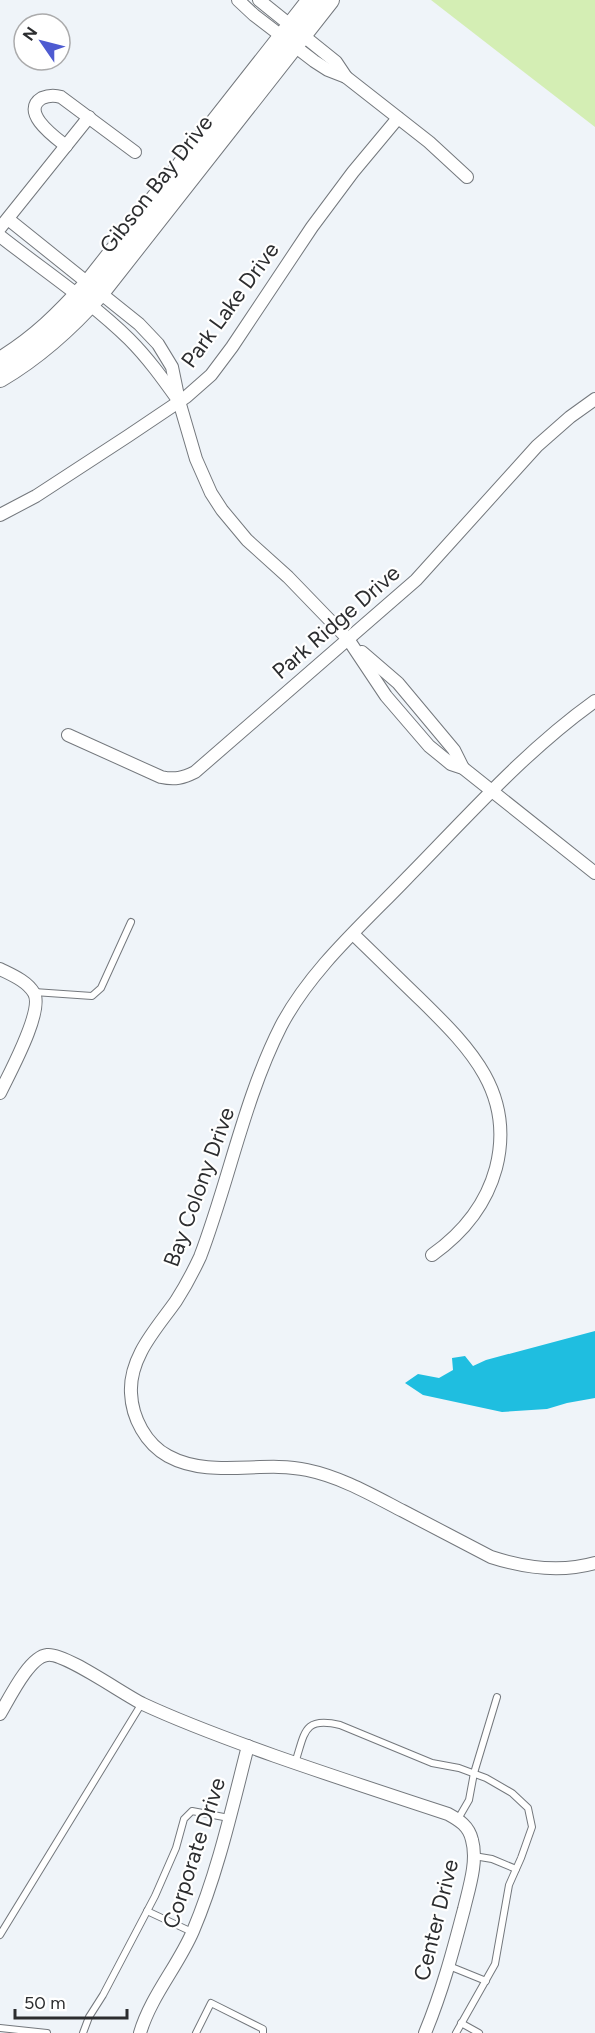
<svg xmlns="http://www.w3.org/2000/svg" width="595" height="2033" viewBox="0 0 595 2033" font-family="Figtree,sans-serif">
<style>
.green{fill:#d4eeb4}
.water{fill:#1fbee0}
.lines{fill:none;stroke-linecap:round;stroke-linejoin:round}
.lane-casing{stroke:#74787d;stroke-width:8}
.street-casing{stroke:#74787d;stroke-width:14}
.secondary-casing{stroke:#74787d;stroke-width:20}
.lane{stroke:#fff;stroke-width:6}
.street{stroke:#fff;stroke-width:12}
.secondary{stroke:#fff;stroke-width:18}
.labels{text-anchor:middle;dominant-baseline:central;stroke-width:4.5;stroke-linejoin:round;paint-order:stroke}
.street-label{font-size:22px;fill:#2c2d2f;stroke:#fff}
</style>
<rect width="100%" height="100%" fill="#eff4f9"/>
<polygon class="green" points="431,0 595,0 595,127"/>
<polygon class="water" points="595,1331 595,1398 567,1403 547,1409 502,1412 423,1395 405,1383 418,1374 439,1378 453,1370 452,1358 465,1356 473,1366 486,1360"/>
<g class="lines">
<g class="lane-casing">
<g id="lane">
<polyline points="34,992 92,996 101,988 131,922"/>
<path d="M295,1763C305,1733 303,1716 340,1725L432,1763L459,1768L486,1778L512,1793L528,1808L532,1827L521,1858L509,1885L495,1964L456,2033"/>
<polyline points="458,1819 469,1800 474,1773 497,1697"/>
<polyline points="474,1856 492,1859 516,1869"/>
<polyline points="147,1911 192,1932"/>
<polyline points="0,1935 142,1703"/>
<polyline points="449,1966 486,1981"/>
<polyline points="461,2023 479,2033"/>
<polyline points="0,2028 47,2033"/>
<polyline points="83,2033 89,2017 103,1995 155,1896 176,1848 184,1819 192,1811 229,1818"/>
<polyline points="196,2033 211,2003 263,2029 263,2033"/>
</g>
</g>
<g class="street-casing">
<g id="street">
<polyline points="238,0 254,15 314,61 328,70 346,77 369,95 429,142 467,177"/>
<polyline points="259,0 336,62 346,77"/>
<path d="M66,146C56,138 19,112 42,98C49,95 55,95 61,97L135,152"/>
<polyline points="8,219 139,324 158,344 172,367 179,401 196,459 211,493 222,510 247,540 288,577 348,639 386,696 429,746 451,764 463,768 595,873"/>
<polyline points="0,228 89,117"/>
<path d="M0,236C43,270 90,301 129,339C148,358 163,379 178,400"/>
<polyline points="0,515 36,496 128,436 186,397 211,375 232,347 312,227 353,172 398,118"/>
<polyline points="362,652 398,683 454,750 463,768"/>
<path d="M595,701C525,751 467,817 407,878C363,924 311,969 281,1026C244,1099 229,1181 200,1257C193,1272 185,1287 176,1301C157,1328 129,1357 131,1393C132,1418 146,1444 168,1456C210,1479 262,1460 307,1470C341,1477 372,1495 403,1511C432,1526 462,1542 491,1557C525,1568 560,1573 595,1563"/>
<path d="M68,735L161,777C175,780 183,778 195,772L416,580L537,446L570,417L595,399"/>
<path d="M353,934C376,956 399,979 422,1001C471,1049 515,1094 496,1168C486,1205 463,1233 432,1255"/>
<path d="M0,969C12,975 27,981 34,993C44,1011 9,1074 0,1093"/>
<path d="M0,1714C9,1699 29,1657 47,1655C64,1652 124,1695 143,1704C186,1724 230,1740 275,1756C332,1776 390,1795 448,1814C459,1820 469,1826 472,1840C478,1861 469,1888 464,1909C453,1951 442,1992 425,2033"/>
<path d="M140,2033C151,1996 178,1966 193,1931C218,1872 232,1808 248,1746"/>
</g>
</g>
<g class="secondary-casing">
<g id="secondary">
<path d="M0,361C36,339 60,315 88,284L311,0"/>
<path d="M0,378C39,355 70,327 100,293L330,0"/>
</g>
</g>
<use href="#lane" class="lane"/>
<use href="#street" class="street"/>
<use href="#secondary" class="secondary"/>
</g>
<g class="labels">
<g class="street-label">
<text transform="translate(156 184) rotate(-52)">Gibson Bay Drive</text>
<text transform="translate(230 305) rotate(-54)">Park Lake Drive</text>
<text transform="translate(336 622) rotate(-41)">Park Ridge Drive</text>
<text transform="translate(199 1187) rotate(-70)">Bay Colony Drive</text>
<text transform="translate(194 1853) rotate(-72)">Corporate Drive</text>
<text transform="translate(436 1920) rotate(-76)">Center Drive</text>
</g>
</g>
<g transform="translate(42 42) rotate(305)"><circle r="28" fill="#ffffff" stroke="#ababac" stroke-width="1.5"/>
<path d="M0-4.5L10 22L0 15L-10 22Z" fill="#4e5bd1"/>
<text y="-9" font-size="16" font-weight="bold" text-anchor="middle" fill="#2c2d2f">N</text>
</g>
<path d="M15 2009v9h112v-9" fill="none" stroke="#2c2d2f" stroke-width="3"/>
<text x="24" y="2009" font-size="18" fill="#2c2d2f" stroke="#ffffff" stroke-width="4.5" paint-order="stroke">50 m</text>
</svg>
